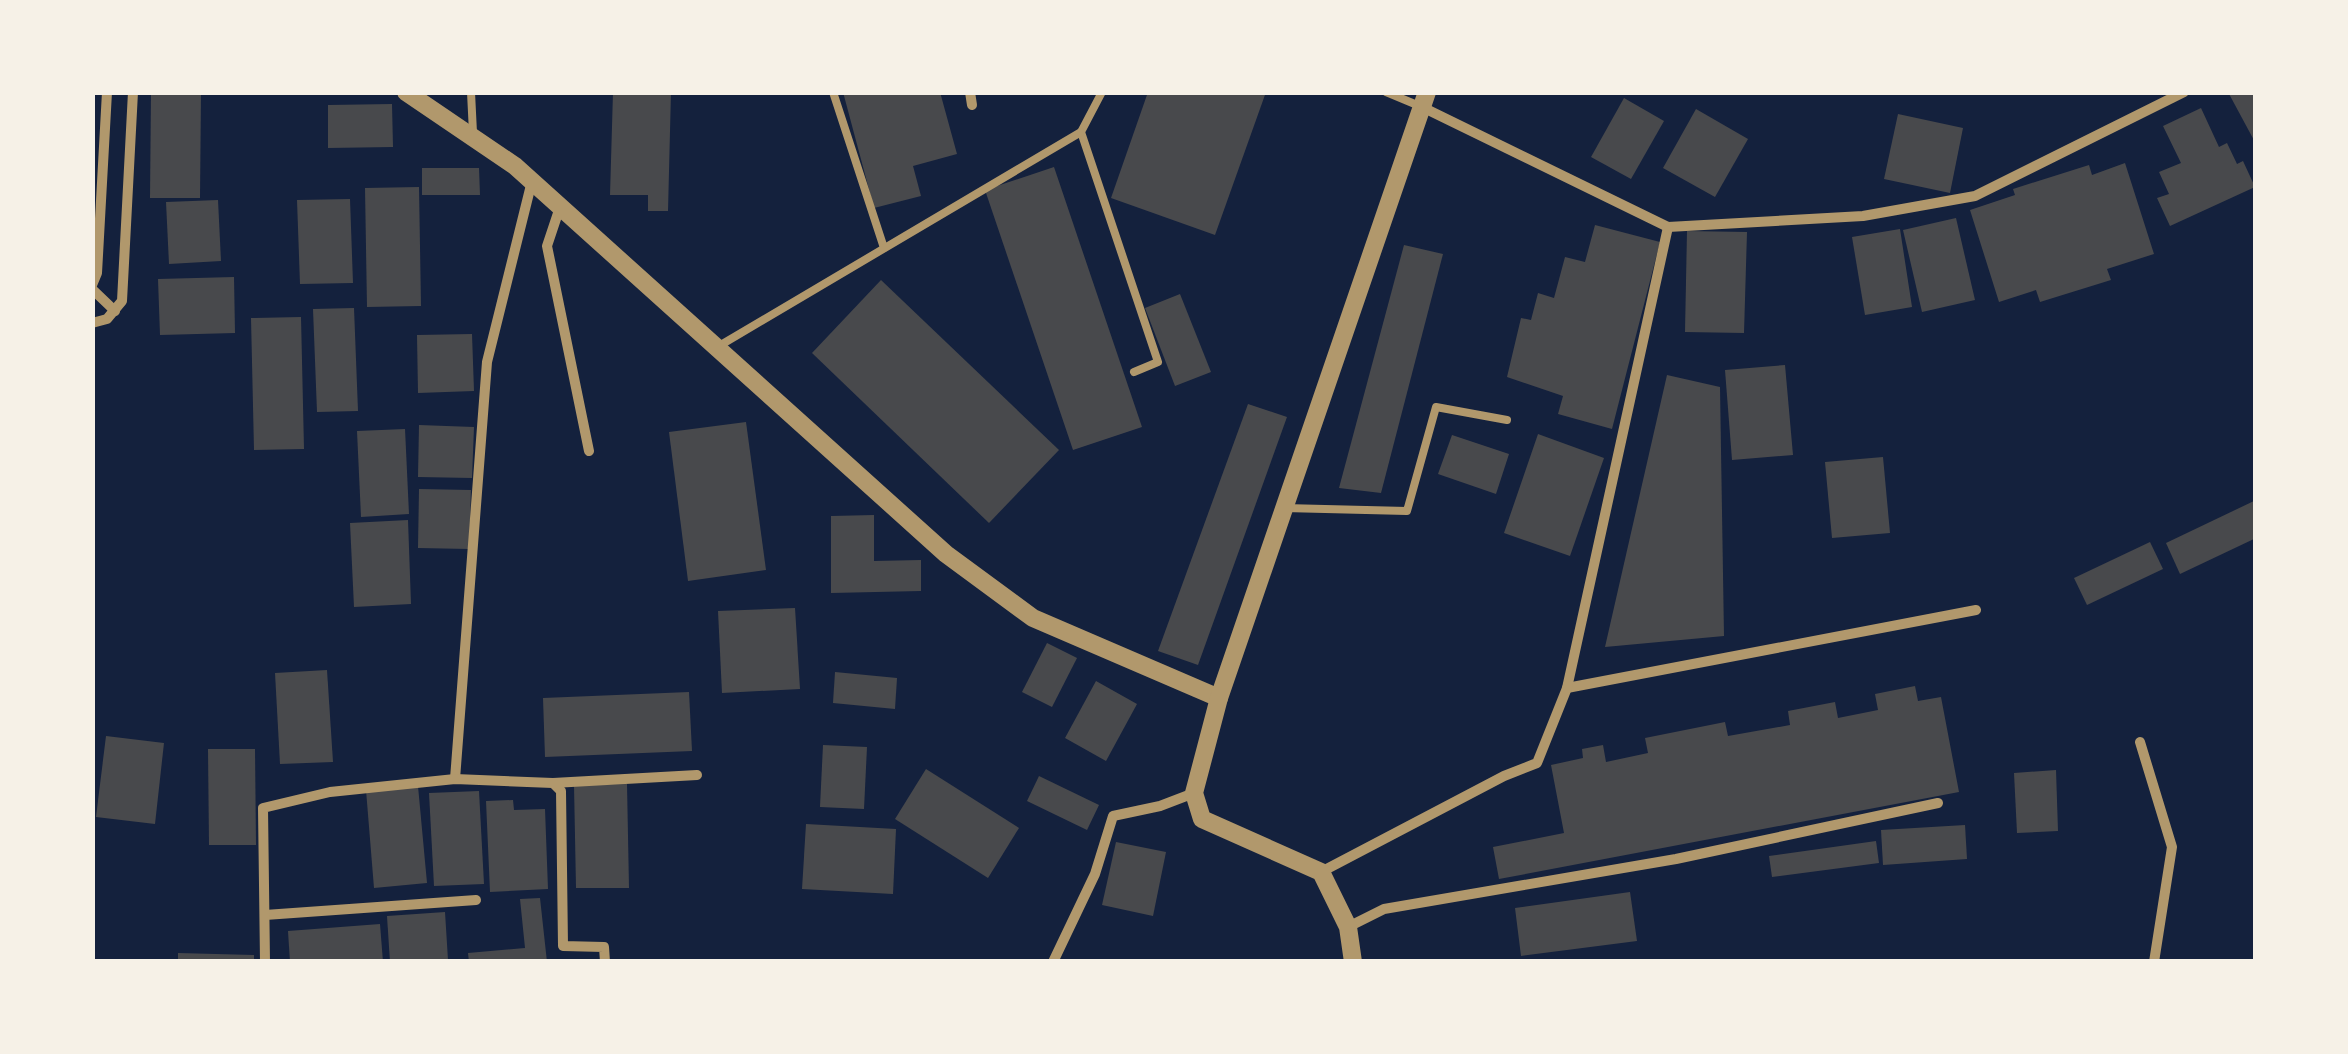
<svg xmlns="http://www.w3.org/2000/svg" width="2348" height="1054" viewBox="0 0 2348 1054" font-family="'Archivo Narrow',sans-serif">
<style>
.building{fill:#48494c}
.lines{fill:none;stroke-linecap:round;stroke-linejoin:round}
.service{stroke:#b1986c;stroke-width:8}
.minor{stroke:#b1986c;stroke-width:10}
.tertiary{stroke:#b1986c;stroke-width:18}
</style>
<rect width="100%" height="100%" fill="#14213d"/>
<g class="building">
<polygon points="151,92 201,92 200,198 150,198"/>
<polygon points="613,92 671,92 668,211 648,211 648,195 610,195"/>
<polygon points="843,92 940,92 957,154 913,166 921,196 874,208"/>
<polygon points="1148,92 1266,92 1215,235 1111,198"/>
<polygon points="2228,92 2256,92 2256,144"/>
<polygon points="1624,98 1664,121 1631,179 1591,157"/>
<polygon points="392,104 393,147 328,148 328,105"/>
<polygon points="2201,108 2219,147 2227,143 2237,164 2243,161 2255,187 2170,226 2157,198 2169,194 2159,172 2181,163 2163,126"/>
<polygon points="1696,109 1748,139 1715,197 1663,168"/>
<polygon points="1898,114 1963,128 1950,193 1884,179"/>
<polygon points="2125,163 2154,254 2107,269 2111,280 2040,302 2036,290 1999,302 1970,210 2015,195 2013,189 2089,165 2092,175"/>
<polygon points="1054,167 1142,427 1073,450 985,190"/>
<polygon points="422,168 479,168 480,195 422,195"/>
<polygon points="419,187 421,306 367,307 365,188"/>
<polygon points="350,199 353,283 300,284 297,200"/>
<polygon points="218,200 221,261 169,264 166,202"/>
<polygon points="1956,218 1975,300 1922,312 1903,230"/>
<polygon points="1595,225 1660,242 1612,429 1558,414 1563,396 1507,377 1521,318 1531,320 1538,293 1554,298 1565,257 1585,262"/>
<polygon points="1900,229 1912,307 1865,315 1852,237"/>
<polygon points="1687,231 1747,232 1744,333 1685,332"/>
<polygon points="1404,245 1443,254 1381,493 1339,488"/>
<polygon points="234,277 235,333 160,335 158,279"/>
<polygon points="881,280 1059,450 989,523 812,353"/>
<polygon points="1180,294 1211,372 1175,386 1145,308"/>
<polygon points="354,308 358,411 317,412 313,309"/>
<polygon points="301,317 304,449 254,450 251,318"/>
<polygon points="472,334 474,391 418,393 417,335"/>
<polygon points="1785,365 1793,455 1732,460 1725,370"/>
<polygon points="1667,375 1720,387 1724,636 1605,647"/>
<polygon points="1248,404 1287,417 1198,665 1158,651"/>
<polygon points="746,422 766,570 688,581 669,432"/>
<polygon points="419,425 474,427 472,478 418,477"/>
<polygon points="405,429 409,514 361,517 357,431"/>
<polygon points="1538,434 1604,458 1570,556 1504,533"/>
<polygon points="1452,435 1509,454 1496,494 1438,474"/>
<polygon points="1883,457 1890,533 1832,538 1825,462"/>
<polygon points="419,489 471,490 469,549 418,548"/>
<polygon points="2256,500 2256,538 2180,574 2166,543"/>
<polygon points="874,515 874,561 921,560 921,591 831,593 831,516"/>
<polygon points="408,520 411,604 354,607 350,523"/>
<polygon points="2150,542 2163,569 2087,605 2074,578"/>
<polygon points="795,608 800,689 722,693 718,611"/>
<polygon points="1047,643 1077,658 1052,707 1022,692"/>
<polygon points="327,670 333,762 280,764 275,673"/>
<polygon points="835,672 897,678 895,709 833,703"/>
<polygon points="1096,681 1137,704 1106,761 1065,738"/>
<polygon points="1915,686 1918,701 1941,697 1959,792 1499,879 1493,847 1564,833 1551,765 1583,758 1582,749 1603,745 1606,762 1648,753 1645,738 1725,722 1728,736 1790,725 1788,711 1835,702 1838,718 1878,710 1875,694"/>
<polygon points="689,692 692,751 545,757 543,698"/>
<polygon points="106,736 164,743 155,824 96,817"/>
<polygon points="823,745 867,747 864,809 820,807"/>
<polygon points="208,749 255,749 256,845 209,845"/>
<polygon points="926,769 1019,828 988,878 895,819"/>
<polygon points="2056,770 2058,831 2017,833 2014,773"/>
<polygon points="1039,776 1099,805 1087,830 1027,801"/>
<polygon points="627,784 629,888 576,888 574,785"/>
<polygon points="418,786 427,883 374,888 366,790"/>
<polygon points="479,791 484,884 434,886 429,793"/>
<polygon points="513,800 514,810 545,809 548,889 490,892 486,801"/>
<polygon points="806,824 896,829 893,894 802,889"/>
<polygon points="1965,825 1967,859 1883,865 1881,830"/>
<polygon points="1876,841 1879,863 1772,877 1769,856"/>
<polygon points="1116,842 1166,852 1153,916 1102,905"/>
<polygon points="1630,892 1637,941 1521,956 1515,908"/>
<polygon points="540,898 547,962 469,962 468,953 525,948 520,899"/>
<polygon points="445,912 448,960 390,962 387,916"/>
<polygon points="380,924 383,962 290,962 288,931"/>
<polygon points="178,953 254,955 254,962 178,962"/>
</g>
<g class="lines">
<g class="service">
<polyline points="471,92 473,133"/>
<polyline points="833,92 884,248"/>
<polyline points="1102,92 1081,132 1158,362 1134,372"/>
<polyline points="1386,92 1422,107"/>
<polyline points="719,346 1081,132"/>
<polyline points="1284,508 1407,511 1436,407 1507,420"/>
</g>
<g class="minor">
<polyline points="970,92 972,105"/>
<polyline points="1422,107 1668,227 1863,216 1975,196 2184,92"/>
<polyline points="560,207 547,246 589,451"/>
<polyline points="92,285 97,273 107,92"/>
<polyline points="92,289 115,311"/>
<polyline points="92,323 107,319 122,301 133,92"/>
<polyline points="1567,688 1976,610"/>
<polyline points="2140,742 2172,847 2154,962"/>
<polyline points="455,779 487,362 532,181"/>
<polyline points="553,783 697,775"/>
<polyline points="1321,872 1504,776 1537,763 1567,688 1668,227"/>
<polyline points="265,915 476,900"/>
<polyline points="1348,927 1384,909 1676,859 1938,803"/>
<polyline points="265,962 263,808 330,792 455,779 553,783 561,791 563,946 604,947 605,962"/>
<polyline points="1053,962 1095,874 1113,816 1160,806 1194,793"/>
</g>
<g class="tertiary">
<polyline points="406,92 515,166 946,554 1033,618 1219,698"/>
<polyline points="1353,962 1348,927 1321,872 1202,819 1194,793 1219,698 1427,92"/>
</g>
</g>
<rect width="2348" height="1054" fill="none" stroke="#f6f1e7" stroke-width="190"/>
</svg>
